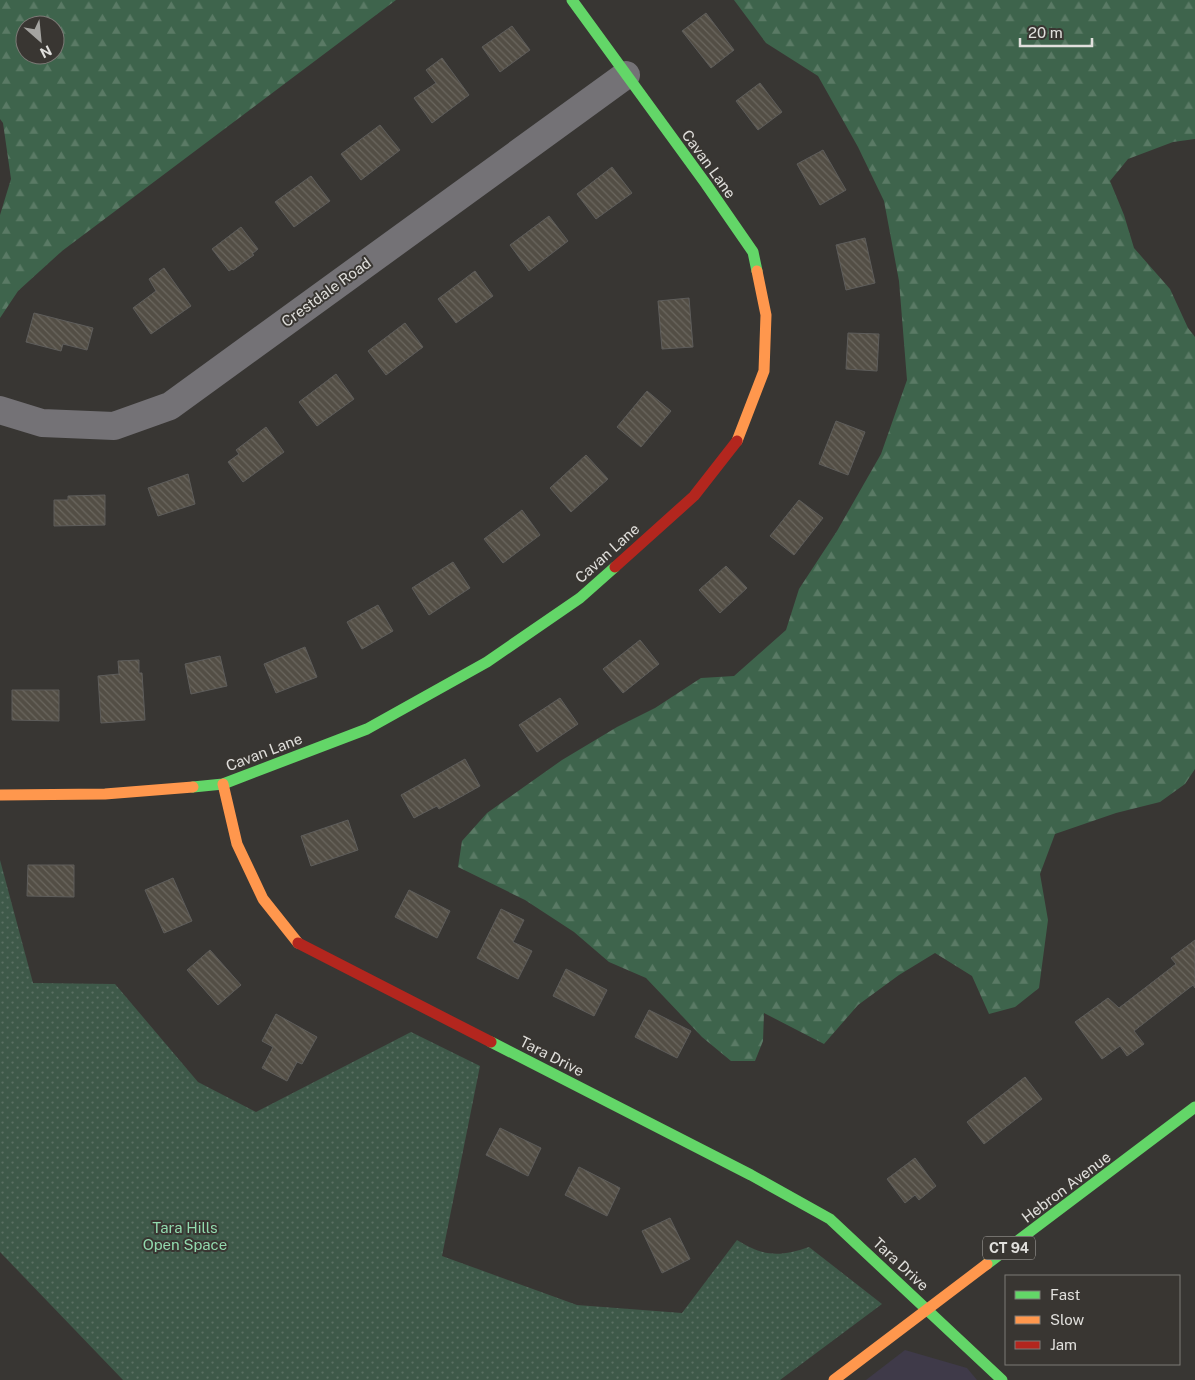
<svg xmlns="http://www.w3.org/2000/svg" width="1195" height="1380" viewBox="0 0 1195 1380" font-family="'Public Sans',sans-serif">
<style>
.commercial{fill:#3f3a49}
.forest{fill:url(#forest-firs);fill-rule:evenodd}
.park{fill:url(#park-dots)}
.building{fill:url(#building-back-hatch);stroke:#5e5d5b}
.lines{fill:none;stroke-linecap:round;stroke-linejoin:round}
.street{stroke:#747276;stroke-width:28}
.fast{stroke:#63d668;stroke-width:11}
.slow{stroke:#ff974d;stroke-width:11}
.jam{stroke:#b3261e;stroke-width:11}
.labels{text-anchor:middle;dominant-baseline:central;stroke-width:4;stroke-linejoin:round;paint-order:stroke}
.shield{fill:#393632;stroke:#aeaca9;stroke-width:1}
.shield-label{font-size:14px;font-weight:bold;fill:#e0dfdc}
.street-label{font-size:15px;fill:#e0dfdc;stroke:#393632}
.park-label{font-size:15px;fill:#92daae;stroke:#393632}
</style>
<defs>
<pattern id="forest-firs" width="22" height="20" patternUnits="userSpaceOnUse" patternTransform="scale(1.25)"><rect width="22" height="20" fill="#3e644c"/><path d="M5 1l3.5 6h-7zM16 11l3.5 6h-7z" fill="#5a7a65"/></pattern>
<pattern id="park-dots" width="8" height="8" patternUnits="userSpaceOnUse" patternTransform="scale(1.25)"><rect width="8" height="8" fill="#3e5949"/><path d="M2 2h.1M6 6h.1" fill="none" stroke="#5a7063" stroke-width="1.8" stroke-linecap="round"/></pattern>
<pattern id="building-back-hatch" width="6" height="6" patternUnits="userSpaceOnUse" patternTransform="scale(1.25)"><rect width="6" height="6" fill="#534e45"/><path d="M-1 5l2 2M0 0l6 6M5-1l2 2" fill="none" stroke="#6b675f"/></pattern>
</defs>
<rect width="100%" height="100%" fill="#383633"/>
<polygon class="commercial" points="905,1350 967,1368 977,1380 866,1380"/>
<g class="forest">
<path d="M0,0H396L62,251L18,291L0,318V215L11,179L3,123L0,119ZM25,25H55V55H25Z"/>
<polygon points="734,0 1195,0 1195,139 1173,142 1128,159 1110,181 1124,215 1134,248 1170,289 1188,328 1195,337 1195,769 1185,784 1160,802 1116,813 1055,834 1040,874 1048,920 1039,988 1015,1007 989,1014 972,976 935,953 899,975 858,1005 824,1044 764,1013 763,1041 755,1061 731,1061 702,1037 646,978 609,962 574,932 525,900 458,867 462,841 487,813 521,789 562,760 617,727 655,708 701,678 734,676 786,630 799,589 837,531 881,454 907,380 899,281 884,201 858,147 818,76 766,43"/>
</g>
<path class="park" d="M0,860L33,983L115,984L198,1082L256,1112L411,1032L480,1066L442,1256L577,1305L682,1313L737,1240C764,1257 780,1257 809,1247L882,1304L780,1380H123L0,1252Z"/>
<g class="building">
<polygon points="706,13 734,50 711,68 682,31"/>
<polygon points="512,26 530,50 500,72 482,47"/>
<polygon points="442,58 469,95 432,123 414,98 436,83 426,70"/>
<polygon points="760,83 782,112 758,130 736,101"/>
<polygon points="380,125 400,150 361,180 341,154"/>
<polygon points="823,150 846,190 820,205 797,164"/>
<polygon points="612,167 632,193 596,219 577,194"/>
<polygon points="311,176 330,201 294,227 275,202"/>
<polygon points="549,216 568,241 529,271 510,245"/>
<polygon points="241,227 258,249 252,254 254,255 233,270 232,269 229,271 212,249"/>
<polygon points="865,238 875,283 846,290 836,245"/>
<polygon points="164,268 191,306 151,334 133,308 156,291 149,279"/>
<polygon points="475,271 493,296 456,323 438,299"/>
<polygon points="689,298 693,347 662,349 658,301"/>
<polygon points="34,313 93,328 87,350 63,344 61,351 26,342"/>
<polygon points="405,323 423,347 386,375 368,351"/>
<polygon points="848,333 879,334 877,371 846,369"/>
<polygon points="336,374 354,399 317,426 299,402"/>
<polygon points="647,391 671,411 641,447 617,427"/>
<polygon points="836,421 865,432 848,475 819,464"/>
<polygon points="266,427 284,452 243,482 228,462 239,454 236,450"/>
<polygon points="586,455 608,479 571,512 550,488"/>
<polygon points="188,474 195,504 158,516 148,488"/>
<polygon points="105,495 105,525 54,526 54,500 68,500 68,496"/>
<polygon points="799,500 823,518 794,555 770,536"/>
<polygon points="522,510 540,535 503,563 484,539"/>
<polygon points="453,562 470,588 429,615 412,588"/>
<polygon points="726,566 747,588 720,613 699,590"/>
<polygon points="378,605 393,631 362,649 347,622"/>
<polygon points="640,640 659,664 623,693 603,669"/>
<polygon points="305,647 317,677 276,693 264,664"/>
<polygon points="220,656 227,686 191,694 185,664"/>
<polygon points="139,660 139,673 142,673 145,720 101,723 98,676 119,674 118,661"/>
<polygon points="12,690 59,690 59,721 12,720"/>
<polygon points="560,698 578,724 537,752 519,725"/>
<polygon points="465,759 480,786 439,809 437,806 414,818 401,795"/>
<polygon points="348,820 358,850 311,866 301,836"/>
<polygon points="28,865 74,865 74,897 27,896"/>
<polygon points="173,878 192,921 164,933 145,890"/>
<polygon points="409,890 450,911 437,938 395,917"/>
<polygon points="501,909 524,920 513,942 532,951 518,979 477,958"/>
<polygon points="1195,940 1195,988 1193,985 1134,1031 1144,1044 1127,1056 1120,1046 1102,1059 1075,1022 1108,998 1119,1008 1176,964 1171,958"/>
<polygon points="210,950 241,985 218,1005 187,970"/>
<polygon points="566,969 607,990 594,1016 553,996"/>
<polygon points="649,1010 691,1031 677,1058 635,1037"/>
<polygon points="276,1014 317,1037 302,1064 297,1062 287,1081 262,1068 273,1047 262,1041"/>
<polygon points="1025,1077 1042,1099 984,1144 967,1122"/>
<polygon points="500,1128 541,1148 528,1176 486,1155"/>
<polygon points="915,1158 936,1186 919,1200 915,1195 905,1203 887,1179"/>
<polygon points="579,1167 620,1188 607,1216 565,1195"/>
<polygon points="670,1218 690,1259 662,1273 642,1231"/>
</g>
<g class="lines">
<polyline class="street" points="0,410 42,423 114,426 170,406 626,75"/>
<g class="fast">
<polyline points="572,0 706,184 753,252 757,271"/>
<polyline points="193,787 223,784 367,729 487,662 580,598 615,567"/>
<polyline points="491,1042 751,1175 830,1219 1002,1380"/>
<polyline points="987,1264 1195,1107"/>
</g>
<g class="slow">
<polyline points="737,441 764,371 766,315 757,271"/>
<polyline points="223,784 237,844 263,899 298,943"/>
<polyline points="0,795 105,794 193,787"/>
<polyline points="834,1380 987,1264"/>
</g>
<g class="jam">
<polyline points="615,567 694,496 737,441"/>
<polyline points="298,943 491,1042"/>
</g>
</g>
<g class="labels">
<rect class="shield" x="983" y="1236.5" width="52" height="23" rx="4"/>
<g class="shield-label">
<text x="1009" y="1248">CT 94</text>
</g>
<g class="street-label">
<text transform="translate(709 164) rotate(54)">Cavan Lane</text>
<text transform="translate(326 292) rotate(-36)">Crestdale Road</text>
<text transform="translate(607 553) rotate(-42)">Cavan Lane</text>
<text transform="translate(264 752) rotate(-21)">Cavan Lane</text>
<text transform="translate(552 1056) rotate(27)">Tara Drive</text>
<text transform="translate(1066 1187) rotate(-37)">Hebron Avenue</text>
<text transform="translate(901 1264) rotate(43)">Tara Drive</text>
</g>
<g class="park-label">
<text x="185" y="1227">Tara Hills<tspan x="185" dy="17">Open Space</tspan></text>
</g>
</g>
<rect x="1005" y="1275" width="175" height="90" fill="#393632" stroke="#7c7a76"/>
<rect x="1015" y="1291" width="25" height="8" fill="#63d668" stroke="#7c7a76"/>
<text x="1050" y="1300" font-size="15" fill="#e0dfdc">Fast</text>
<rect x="1015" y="1316" width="25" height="8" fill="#ff974d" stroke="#7c7a76"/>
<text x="1050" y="1325" font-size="15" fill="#e0dfdc">Slow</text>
<rect x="1015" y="1341" width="25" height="8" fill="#b3261e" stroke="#7c7a76"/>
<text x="1050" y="1350" font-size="15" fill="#e0dfdc">Jam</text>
<g transform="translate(40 40) rotate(153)"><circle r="24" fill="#393632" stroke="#7c7a76"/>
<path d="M0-4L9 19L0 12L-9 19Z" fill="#a5a4a1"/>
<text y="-8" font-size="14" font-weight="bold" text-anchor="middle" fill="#e0dfdc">N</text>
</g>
<path d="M1020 38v8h72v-8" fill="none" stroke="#e0dfdc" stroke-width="2.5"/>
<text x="1028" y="38" font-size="15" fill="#e0dfdc" stroke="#393632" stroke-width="4" paint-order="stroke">20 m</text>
</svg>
